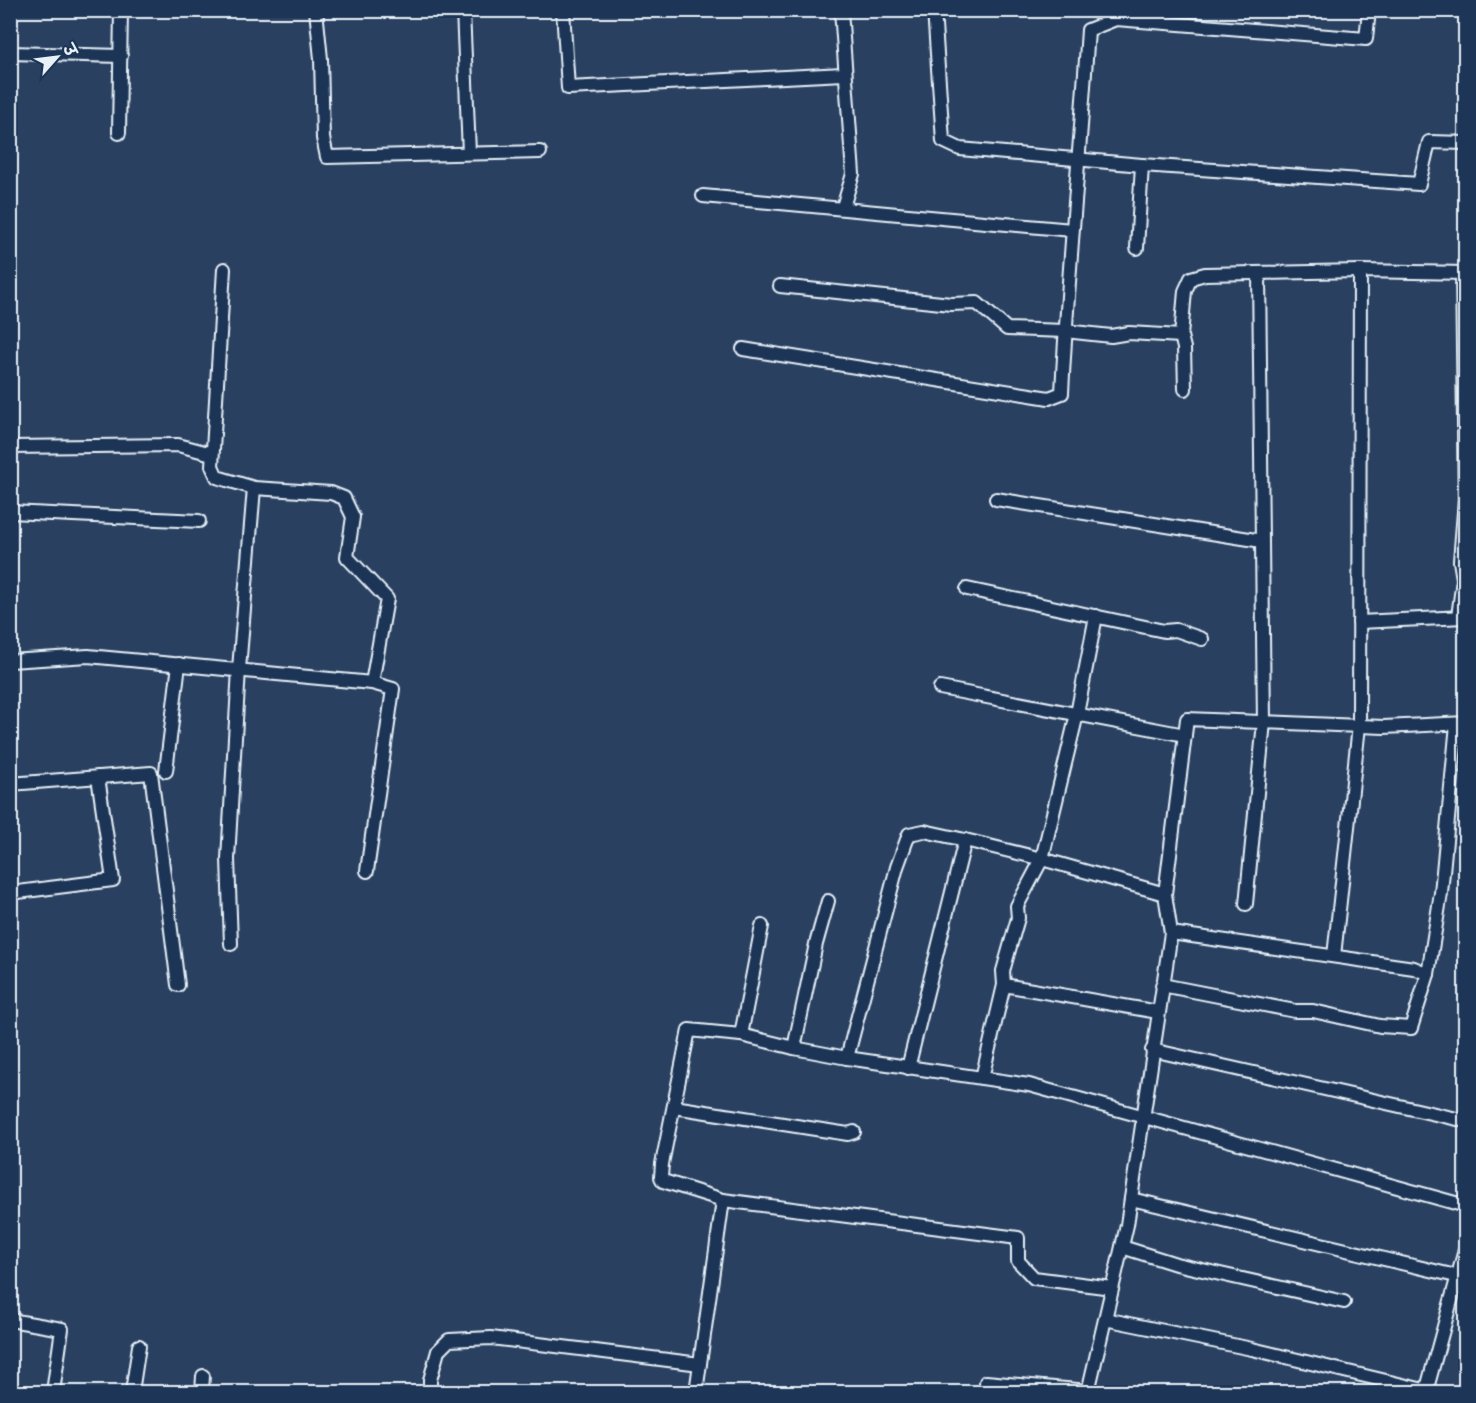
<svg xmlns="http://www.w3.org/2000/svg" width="1476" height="1403" viewBox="0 0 1476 1403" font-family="Pangolin,'Playpen Sans Deva',sans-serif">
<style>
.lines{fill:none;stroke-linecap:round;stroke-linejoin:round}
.minor-casing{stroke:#e8f1f8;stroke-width:16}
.minor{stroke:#1d3557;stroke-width:12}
</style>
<rect width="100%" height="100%" fill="#294061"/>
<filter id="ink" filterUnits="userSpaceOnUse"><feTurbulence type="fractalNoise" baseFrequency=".0167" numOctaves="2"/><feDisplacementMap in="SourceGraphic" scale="12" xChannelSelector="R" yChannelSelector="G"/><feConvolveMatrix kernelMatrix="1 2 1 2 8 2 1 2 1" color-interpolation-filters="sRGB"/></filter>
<g filter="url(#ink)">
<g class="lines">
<g class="minor-casing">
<g id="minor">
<polyline points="316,10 321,59 323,138 327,157 540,152"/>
<polyline points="463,10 469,153"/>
<polyline points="563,10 568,88 844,74"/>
<polyline points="841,10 853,174 843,207"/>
<polyline points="934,10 943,141 960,149 1142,165 1419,184 1429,142 1466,143"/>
<polyline points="10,53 121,56"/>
<polyline points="119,133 121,10"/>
<polyline points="703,196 1072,230"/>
<polyline points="1137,248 1142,165"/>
<polyline points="224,269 212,466 217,477 254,488 331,493 344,498 353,517 347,557 387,599 372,683"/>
<polyline points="780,286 951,304 977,303 1007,329 1065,331 1111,336 1129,333 1181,336"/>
<path d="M743,349L1049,398L1062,393C1068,272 1080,151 1088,30L1116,19L1366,39L1369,10"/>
<polyline points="1185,389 1184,348 1181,336 1185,291 1191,278 1205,274 1360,271"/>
<polyline points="10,447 178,445 212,454"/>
<polyline points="996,499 1262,541"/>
<polyline points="10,512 199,521"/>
<polyline points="967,589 1164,631 1176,630 1202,639"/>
<polyline points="1458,617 1463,579 1460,561 1465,499 1462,273"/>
<polyline points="1359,622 1464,617"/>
<polyline points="10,661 88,656 372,683 393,689 367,871"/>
<polyline points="940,688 1185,735"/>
<polyline points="166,771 179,664"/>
<polyline points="10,784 151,773 178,985"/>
<polyline points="10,893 113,880 98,777"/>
<polyline points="1246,904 1264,722 1259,273"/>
<polyline points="1171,933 1414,968 1428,974"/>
<polyline points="231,944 228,859 239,669 254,488"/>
<polyline points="1334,956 1359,726 1360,271 1466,273"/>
<polyline points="1004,985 1158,1012"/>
<polyline points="1162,985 1295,1011 1313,1011 1380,1026 1411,1028 1428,974 1441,893 1457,724"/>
<polyline points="741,1035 762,926"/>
<polyline points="794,1048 816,944 828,901"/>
<polyline points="1152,1050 1466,1121"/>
<polyline points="847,1058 897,867 909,834 924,831 965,840 1042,859 1165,894"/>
<polyline points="908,1068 965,840"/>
<polyline points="982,1078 1004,985 1003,971 1018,918 1017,906 1042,859 1077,714 1096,616"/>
<polyline points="674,1107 848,1134 854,1132"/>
<polyline points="1131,1199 1456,1276"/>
<polyline points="1122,1247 1176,1264 1344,1302"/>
<polyline points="1112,1288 1034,1278 1018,1261 1018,1238 723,1200 663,1181 661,1177 662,1164 689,1030 741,1035 794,1048 847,1058 1029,1085 1466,1206"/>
<polyline points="1105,1319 1252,1349 1432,1392"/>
<polyline points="10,1320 62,1329 53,1392"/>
<polyline points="986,1382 1089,1391"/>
<polyline points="132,1392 139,1346"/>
<polyline points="202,1392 203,1376"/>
<polyline points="430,1392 430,1380 438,1351 449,1340 491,1338 700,1364"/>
<polyline points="696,1392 723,1200"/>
<polyline points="1088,1392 1127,1225 1171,933 1165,894 1187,719 1384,727 1466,723"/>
<polyline points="1426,1392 1466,1246"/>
</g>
</g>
<use href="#minor" class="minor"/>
</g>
</g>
<rect width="1476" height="1403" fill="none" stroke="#1d3557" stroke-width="36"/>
<rect x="18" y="18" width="1440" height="1367" fill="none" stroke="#e8f1f8" stroke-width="2" filter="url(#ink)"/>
<g transform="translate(57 57) rotate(62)" stroke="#1d3557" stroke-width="4.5" paint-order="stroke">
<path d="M0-4.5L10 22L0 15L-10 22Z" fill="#e8f1f8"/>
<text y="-9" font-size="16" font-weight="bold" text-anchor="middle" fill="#e8f1f8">उ</text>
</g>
</svg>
